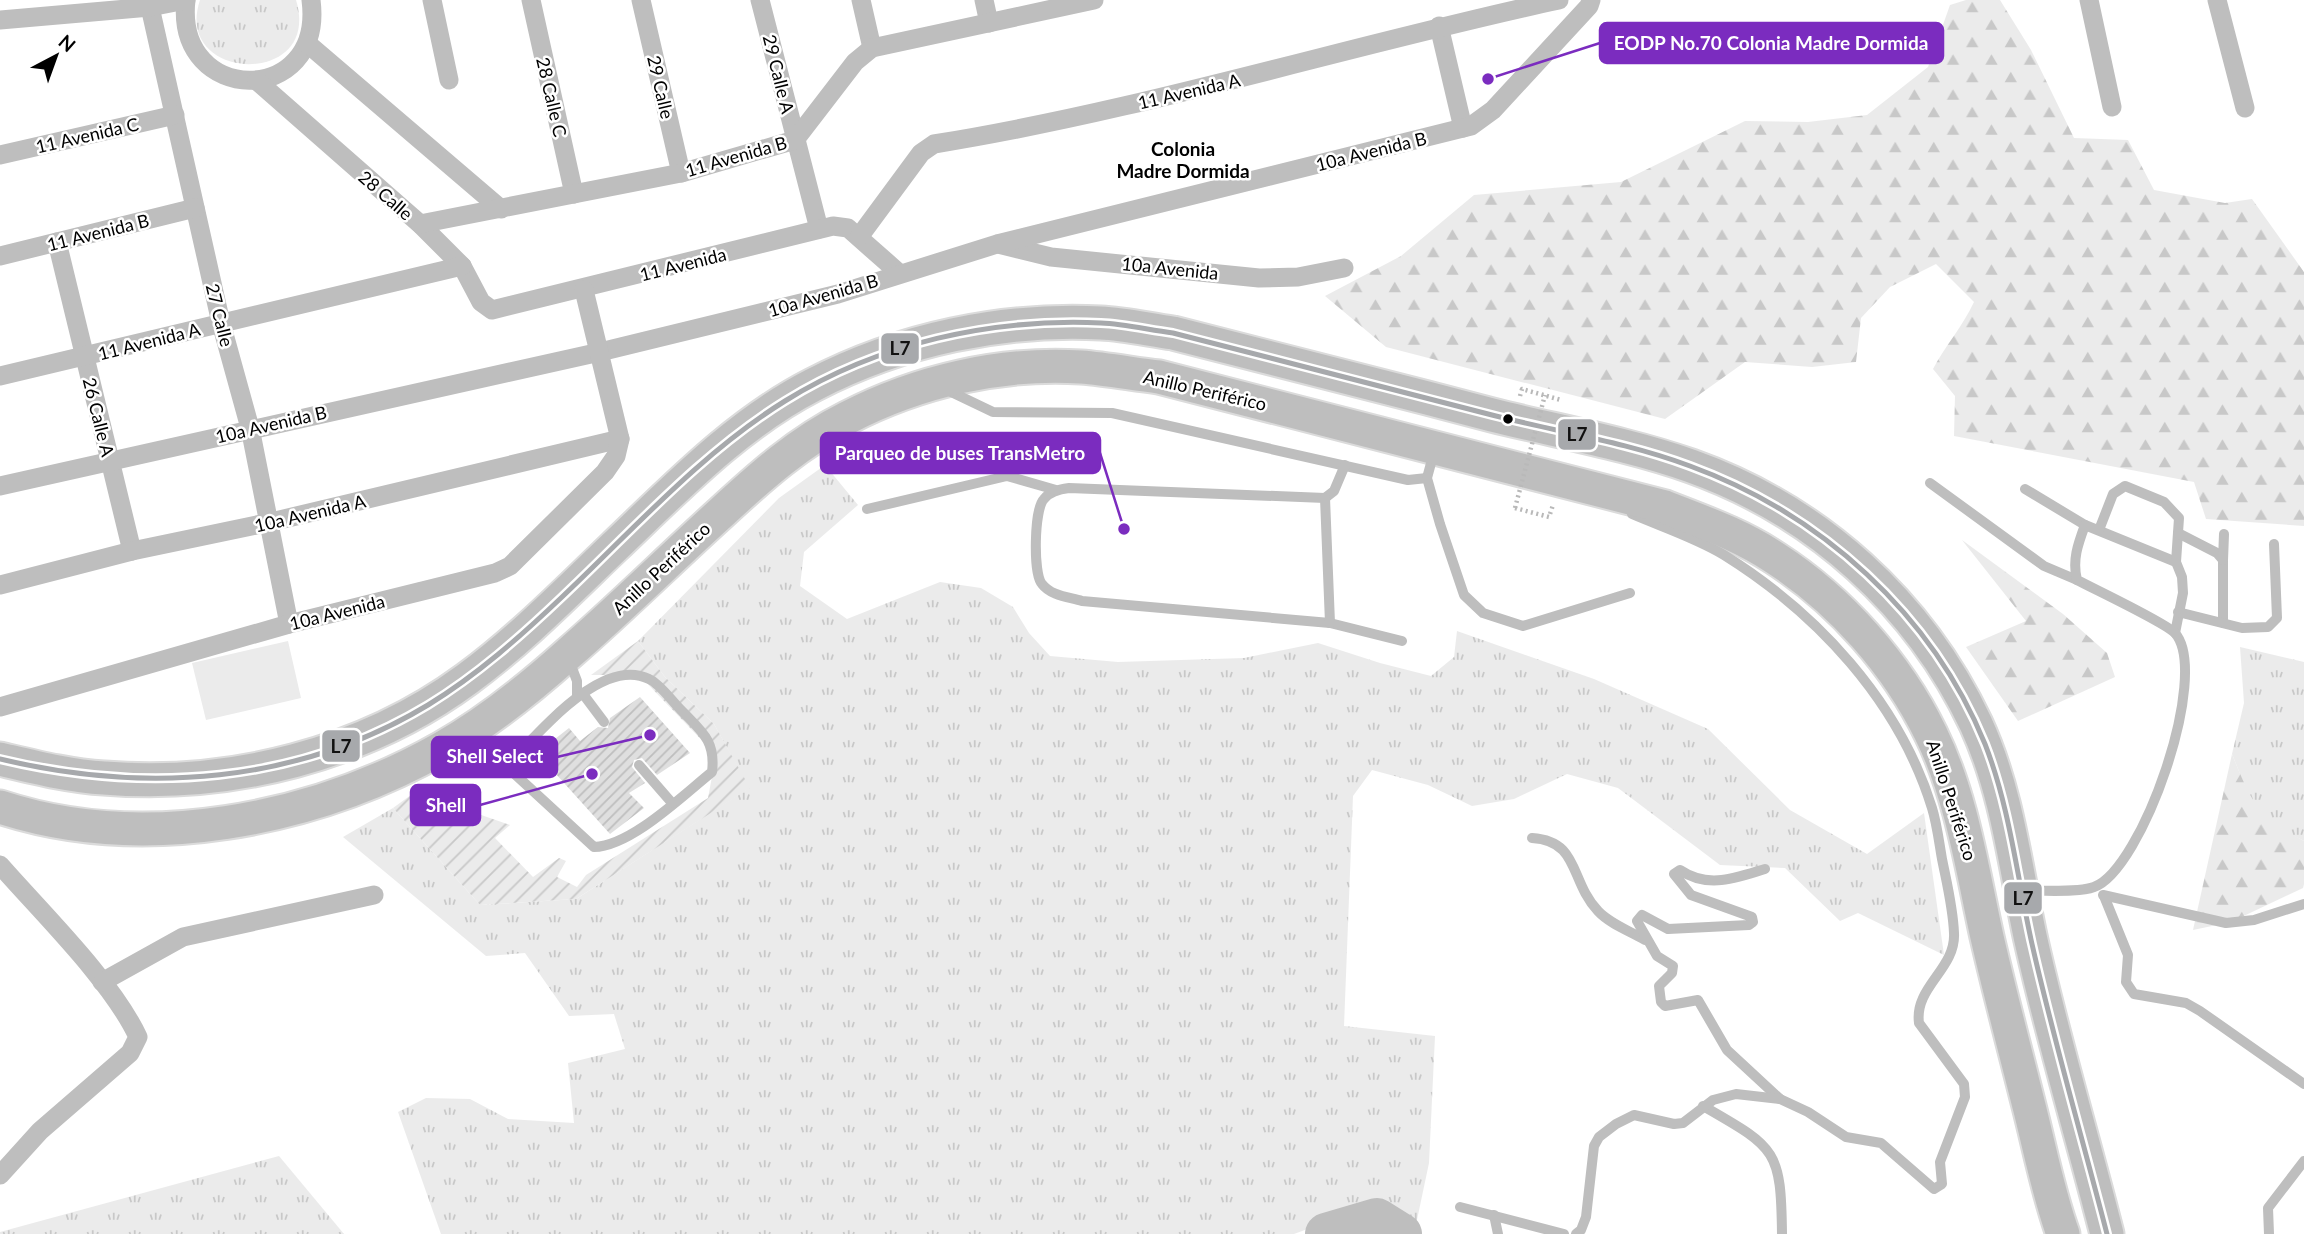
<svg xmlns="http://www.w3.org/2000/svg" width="2304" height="1234" viewBox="0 0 2304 1234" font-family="Lato,sans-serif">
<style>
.grass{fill:url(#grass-tufts)}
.forest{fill:url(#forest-firs)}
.garden{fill:url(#garden-furrows)}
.pitch{fill:#ebebeb}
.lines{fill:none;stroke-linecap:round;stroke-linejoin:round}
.river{stroke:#bebebe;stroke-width:42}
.building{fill:url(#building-hatch)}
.highway-casing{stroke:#dbdbdb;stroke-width:37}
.path{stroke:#b9b9b9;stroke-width:4.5;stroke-dasharray:2 3.5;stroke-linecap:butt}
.lane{stroke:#bebebe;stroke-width:10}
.street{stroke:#bebebe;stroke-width:19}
.highway{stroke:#bebebe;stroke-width:33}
.path-bridge{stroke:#b9b9b9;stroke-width:4.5;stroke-dasharray:2 3.5;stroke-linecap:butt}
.bus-1-casing{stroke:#fff;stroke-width:10}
.bus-1{stroke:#a7a9ac;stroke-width:5}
.bus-dot{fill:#000;stroke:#fff;stroke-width:2.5}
.labels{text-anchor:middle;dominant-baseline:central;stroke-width:5;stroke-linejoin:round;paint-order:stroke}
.street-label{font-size:18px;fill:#000;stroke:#fff}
.neighbourhood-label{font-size:19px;font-weight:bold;fill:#000;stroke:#fff}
.leader{fill:none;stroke:#7b2cbf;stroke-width:2.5}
.callout-dot{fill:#7b2cbf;stroke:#fff;stroke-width:2.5}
.callout{fill:#7b2cbf;stroke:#7b2cbf;stroke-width:2.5}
.callout-label{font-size:19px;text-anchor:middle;font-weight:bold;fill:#fff}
.line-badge{stroke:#fff;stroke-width:2.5}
.pale-badge-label{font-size:19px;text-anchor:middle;font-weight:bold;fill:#111}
</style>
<defs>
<pattern id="grass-tufts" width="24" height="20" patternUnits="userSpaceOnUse" patternTransform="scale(1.75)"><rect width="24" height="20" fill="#ebebeb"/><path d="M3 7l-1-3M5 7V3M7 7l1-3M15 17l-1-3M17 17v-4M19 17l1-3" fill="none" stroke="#c8c8c8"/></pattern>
<pattern id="forest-firs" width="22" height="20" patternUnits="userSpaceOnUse" patternTransform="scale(1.75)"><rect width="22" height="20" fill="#ebebeb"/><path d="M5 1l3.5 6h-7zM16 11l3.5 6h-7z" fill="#c8c8c8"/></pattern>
<pattern id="garden-furrows" width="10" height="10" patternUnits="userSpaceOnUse" patternTransform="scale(1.75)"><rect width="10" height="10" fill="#ebebeb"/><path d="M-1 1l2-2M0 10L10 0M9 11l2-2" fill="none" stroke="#c8c8c8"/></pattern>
<pattern id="building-hatch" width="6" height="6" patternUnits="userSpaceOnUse" patternTransform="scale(1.75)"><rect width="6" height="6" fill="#dfdfdf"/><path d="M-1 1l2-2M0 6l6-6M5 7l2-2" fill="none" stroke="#bebebe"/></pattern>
</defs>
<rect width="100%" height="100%" fill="#fff"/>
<g class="grass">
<path d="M200,0H296C323,88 172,83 200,0Z"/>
<path d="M825,465L858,505L804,552L800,586L847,619L940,582L981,588L1013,607L1029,633L1050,656L1118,662L1244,658L1318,643L1380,663L1431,676L1454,657L1457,631L1594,679L1708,729L1790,810L1867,854L1924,813L1944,955L1858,913L1840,921L1785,868L1720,865L1618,788L1567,774L1514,799L1472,806L1428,785L1372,770L1353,796L1344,1026L1435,1036L1429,1163L1414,1234H1402C1369,1202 1331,1220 1294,1234H441L398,1112L426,1098L470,1099L508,1119L574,1123L568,1063L625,1049L614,1014L569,1016L525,953L486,956L343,837L393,808L480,905L576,899L749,788L714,724L665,677L638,641L779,498Z"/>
<polygon points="2240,647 2304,662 2304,841 2277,827 2252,804 2232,754 2244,703"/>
<polygon points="279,1156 344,1234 0,1234 0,1232"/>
</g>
<g class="forest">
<path d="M1966,0H2000L2031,50L2074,138L2128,140L2154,190L2225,203L2252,199L2304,272V526L2206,519L2194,482L1954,436L1955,396L1933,369C1945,346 1963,326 1974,302L1936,264L1890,287L1861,318L1856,362L1812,367L1745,362L1665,419L1386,347L1325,296L1401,256L1474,195L1621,182L1745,121L1808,122L1867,115L1928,67L1950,5Z"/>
<polygon points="1962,540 2063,614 2107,653 2115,677 2018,721 1966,647 2026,621"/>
<path d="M2232,754C2252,803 2256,815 2304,841V884L2303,888L2231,922L2193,930Z"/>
</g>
<polygon class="garden" points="638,641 665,677 714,724 750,788 576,899 480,905 393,808 415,792 510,825 495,838 533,877 559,858 566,861 557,877 577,887 586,875 708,798 716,755 639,675 591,675"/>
<polygon class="pitch" points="288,641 301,698 206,720 192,663"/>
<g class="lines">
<polyline class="river" points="1326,1234 1377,1219 1401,1234"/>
</g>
<polygon class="building" points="640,697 690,753 657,775 642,758 634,760 632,767 645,783 629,793 644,808 610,834 537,753 569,728 580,741 598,727 608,728 610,718"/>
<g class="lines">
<g class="highway-casing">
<g id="highway">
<path d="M0,759C34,767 69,776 104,778C230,788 364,755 467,679C520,640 566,593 614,547C676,488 737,424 813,385C901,339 1003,318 1101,323C1125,324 1150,330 1173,333C1280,360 1386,387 1492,415C1556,431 1629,444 1691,466C1817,511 1919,603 1976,724C2007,791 2015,865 2030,936C2052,1036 2082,1135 2107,1234"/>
<path d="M0,807C143,854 313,821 442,748C488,722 529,689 568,654C621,608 670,559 722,512C761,476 799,442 847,418C918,381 1001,362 1081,367C1107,369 1133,374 1159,377L1665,507C1703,522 1741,535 1775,558C1840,600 1897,664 1931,734C1962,797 1972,869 1987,937C2000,994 2015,1050 2029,1106C2040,1149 2048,1193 2063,1234"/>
</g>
</g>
<g class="path">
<polyline points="1520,396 1522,389 1561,400"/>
<polyline points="1515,508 1549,517 1553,505"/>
</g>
<g class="lane">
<polyline points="947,390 993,412 1112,413 1408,480 1427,478"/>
<polyline points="1434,452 1427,478 1440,524 1464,595 1483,613 1523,626 1630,593"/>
<path d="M1345,465L1334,491L1325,498L1069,488C1060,489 1050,491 1044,499C1034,509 1033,574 1042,584C1051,596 1069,597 1082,601L1330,623L1402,641"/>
<polyline points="1930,483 2044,566 2077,580"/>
<polyline points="2025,489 2085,525 2176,562"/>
<polyline points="1325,498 1330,623"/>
<polyline points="867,509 1007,476 1056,490"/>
<polyline points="2099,530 2113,494 2125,486 2164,502 2179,518 2176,562 2182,577 2183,593 2175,633"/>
<polyline points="2178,533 2217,553 2223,560 2223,623"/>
<polyline points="2223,560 2224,534"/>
<polyline points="2178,612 2242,628 2268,627 2277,618 2274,544"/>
<polyline points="569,660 577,681 577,696"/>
<polyline points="583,694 604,722"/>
<path d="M452,750L506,766L594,847C631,846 682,796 712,772C716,740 701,731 680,709C671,700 660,684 649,679C601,655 537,736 506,766"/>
<polyline points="639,765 672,803"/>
<path d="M1532,838C1580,841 1569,880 1598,911C1610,924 1630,931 1645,940"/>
<path d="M1765,869C1735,878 1708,889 1680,870L1674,874L1691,895L1752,917L1753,922L1749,925L1668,929L1642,915L1637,921L1657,956L1673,966L1672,973L1659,986L1661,1002L1665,1006L1698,1000L1727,1050L1780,1099"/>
<path d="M2025,891C2044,890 2078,893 2094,887C2142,870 2211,674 2175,633C2164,622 2096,590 2077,580C2072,560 2078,544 2085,525"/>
<polyline points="2103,895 2226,923 2254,920 2304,904"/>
<polyline points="2104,896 2128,955 2126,982 2134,994 2186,1003 2200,1011 2304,1084"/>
<path d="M1703,1106C1776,1148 1781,1149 1782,1234"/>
<polyline points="1460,1207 1564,1234"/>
<polyline points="1494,1215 1498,1234"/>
<path d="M1576,1234L1581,1230L1586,1217L1594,1146L1599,1137L1616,1124L1634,1115L1674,1124L1683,1123L1713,1100L1736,1094L1780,1099L1808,1112L1846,1137L1881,1143L1934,1189L1942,1184L1940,1162L1965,1097L1964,1084L1919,1023C1914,987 1956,969 1954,933C1953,908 1947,884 1942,859C1939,842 1937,824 1932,808C1899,701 1817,613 1724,555C1696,538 1662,527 1632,514"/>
<polyline points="2269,1234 2268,1208 2304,1161"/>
</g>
<g class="street">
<path d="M186,0C174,106 325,108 311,0"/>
<polyline points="432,0 449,80"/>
<polyline points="531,0 574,194"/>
<polyline points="641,0 681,173"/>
<polyline points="760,0 819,229"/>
<polyline points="861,0 872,48"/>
<polyline points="984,0 989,23"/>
<polyline points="2089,0 2112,107"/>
<polyline points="2217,0 2245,108"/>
<polyline points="150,7 221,323 250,428 289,624"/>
<polyline points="0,20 150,7 186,0"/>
<polyline points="1439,26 1463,128"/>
<polyline points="308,44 501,209"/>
<polyline points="257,81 420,224 462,266 481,302 492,310 833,226 848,228 899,273"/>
<polyline points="0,155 175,115"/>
<polyline points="420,224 681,173 795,140 855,62 872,48 1094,0"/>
<path d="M859,237L921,153L934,144C1145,110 1350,45 1559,0"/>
<polyline points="57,242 132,551"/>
<polyline points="998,244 1051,257 1259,278 1298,277 1344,268"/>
<polyline points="0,256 195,208"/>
<polyline points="0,376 462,266"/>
<polyline points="0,486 600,352 838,294 997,244 1471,126 1493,110 1589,6 1591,0"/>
<polyline points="0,585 132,551 271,522 620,439"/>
<polyline points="0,707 289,624 495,573 510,566 605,472 616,456 620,439 584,290"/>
<path d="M0,865C42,913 112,981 138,1037L130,1053L40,1131L0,1175"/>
<polyline points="102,982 183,937 374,895"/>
</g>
<use href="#highway" class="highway"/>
<polyline class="path-bridge" points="1515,508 1545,395"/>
<g class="bus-1-casing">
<path id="bus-1" d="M0,759C146,794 297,784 428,705C477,675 520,637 562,597C633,530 701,453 785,401C878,343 992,318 1101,323C1125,324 1149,330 1173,333C1279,360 1386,388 1492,415C1558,432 1626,442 1690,466C1821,514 1932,614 1985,744C2010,808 2017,877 2032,944C2054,1041 2082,1137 2107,1234"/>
</g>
<use href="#bus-1" class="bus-1"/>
</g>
<circle class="bus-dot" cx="1508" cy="419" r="6"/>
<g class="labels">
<g class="street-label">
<text transform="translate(779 74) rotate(76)">29 Calle A</text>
<text transform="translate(661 87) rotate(77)">29 Calle</text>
<text transform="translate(1189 91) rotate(-13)">11 Avenida A</text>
<text transform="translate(552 97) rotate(77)">28 Calle C</text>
<text transform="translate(87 135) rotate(-13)">11 Avenida C</text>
<text transform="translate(1371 151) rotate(-14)">10a Avenida B</text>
<text transform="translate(736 156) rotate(-16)">11 Avenida B</text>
<text transform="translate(386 195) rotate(41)">28 Calle</text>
<text transform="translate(98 232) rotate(-14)">11 Avenida B</text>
<text transform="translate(683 264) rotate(-14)">11 Avenida</text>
<text transform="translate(1170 268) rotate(6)">10a Avenida</text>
<text transform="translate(823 295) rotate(-16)">10a Avenida B</text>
<text transform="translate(220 315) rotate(76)">27 Calle</text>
<text transform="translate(149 341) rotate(-14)">11 Avenida A</text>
<text transform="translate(1205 390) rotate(13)">Anillo Periférico</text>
<text transform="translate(99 417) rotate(76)">26 Calle A</text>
<text transform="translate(271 424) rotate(-13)">10a Avenida B</text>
<text transform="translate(310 513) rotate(-13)">10a Avenida A</text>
<text transform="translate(661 568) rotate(-43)">Anillo Periférico</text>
<text transform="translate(337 612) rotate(-14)">10a Avenida</text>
<text transform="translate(1952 800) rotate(72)">Anillo Periférico</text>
</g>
<g class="neighbourhood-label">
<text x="1183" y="148">Colonia<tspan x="1183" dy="22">Madre Dormida</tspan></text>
</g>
</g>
<path class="leader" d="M1488 79L1600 43M1124 529L1100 453M650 735L557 757M592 774L480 805"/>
<g class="callout-dot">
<circle cx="1488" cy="79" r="7"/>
<circle cx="1124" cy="529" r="7"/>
<circle cx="650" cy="735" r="7"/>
<circle cx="592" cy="774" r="7"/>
</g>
<g class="callout">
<rect x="1600" y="23" width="343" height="40" rx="7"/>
<rect x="821" y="433" width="279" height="40" rx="7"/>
<rect x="432" y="737" width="125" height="40" rx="7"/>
<rect x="411" y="785" width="69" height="40" rx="7"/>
</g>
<g class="callout-label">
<text x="1771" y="50">EODP No.70 Colonia Madre Dormida</text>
<text x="960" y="460">Parqueo de buses TransMetro</text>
<text x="495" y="763">Shell Select</text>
<text x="446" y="812">Shell</text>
</g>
<g class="line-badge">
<rect x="880" y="332" width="40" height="33" rx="7" fill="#a7a9ac"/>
<rect x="1557" y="418" width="40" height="33" rx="7" fill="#a7a9ac"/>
<rect x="321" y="729" width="40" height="34" rx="7" fill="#a7a9ac"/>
<rect x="2003" y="881" width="40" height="34" rx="7" fill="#a7a9ac"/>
</g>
<g class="pale-badge-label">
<text x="900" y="355">L7</text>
<text x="1577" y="441">L7</text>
<text x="341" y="753">L7</text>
<text x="2023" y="905">L7</text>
</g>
<g transform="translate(56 56) rotate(41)" stroke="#ffffff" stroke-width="5" paint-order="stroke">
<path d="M0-5L12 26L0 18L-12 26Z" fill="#000000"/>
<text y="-10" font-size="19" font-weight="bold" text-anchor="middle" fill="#000000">N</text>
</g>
</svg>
